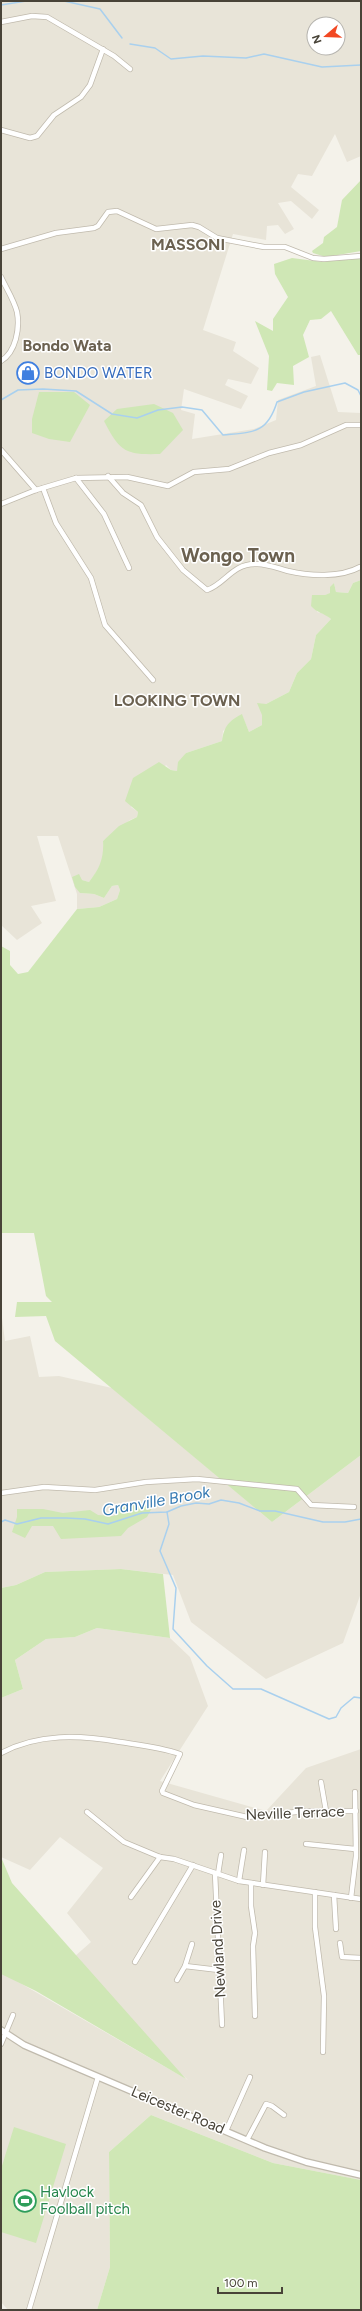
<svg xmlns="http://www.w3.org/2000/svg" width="362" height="2311" viewBox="0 0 362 2311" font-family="Figtree,sans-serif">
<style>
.residential{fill:#e8e4d8;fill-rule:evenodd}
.green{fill:#cfe7b5}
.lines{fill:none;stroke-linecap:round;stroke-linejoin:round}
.stream{stroke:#a9d0ee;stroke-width:1.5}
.minor-casing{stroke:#c0baad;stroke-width:6}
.tertiary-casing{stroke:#c0baad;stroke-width:8}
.minor{stroke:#fff;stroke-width:4.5}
.tertiary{stroke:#fff;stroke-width:5.5}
.labels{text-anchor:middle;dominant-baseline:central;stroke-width:3;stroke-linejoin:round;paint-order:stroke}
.shop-label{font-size:15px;fill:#366cbe;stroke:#fff;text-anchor:start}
.street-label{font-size:15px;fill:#484338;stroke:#fff}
.leisure-label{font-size:15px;fill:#27864d;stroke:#fff;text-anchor:start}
.neighbourhood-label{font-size:16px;font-weight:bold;fill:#6b6150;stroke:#fff}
.water-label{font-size:16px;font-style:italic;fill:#3479b2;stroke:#fff}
.district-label{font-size:19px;font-weight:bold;fill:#6b6150;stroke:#fff}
</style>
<rect width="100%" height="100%" fill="#f4f2ea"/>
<g class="residential">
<path d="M1,1H361V156L347,162L335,134L312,176L298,174L291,187L319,210L312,219L291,201L278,203L294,229L285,234L278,225L267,226L266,240L233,234L203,330L236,342L233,351L259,368L251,384L228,379L225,385L248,396L241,409L184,389L181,410L195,414L192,439L254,429L276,420L278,400L316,386L311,357L320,355L338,412L361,413V580L353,583L348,593L336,592L334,583L331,593L325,595L317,612L325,614L331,619L316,635L311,659L297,673L289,692L266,704L262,725L249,732L242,715L223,731L222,741L186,753L177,771L171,770L166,765L131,807L138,812L137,817L130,820L103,841L104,857L96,873L89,882L82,880L80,893L94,894L104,898L112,886L118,885L120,890L117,899L99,907L77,909V894L58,836H37L56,901L31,906L42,923L17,940L1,925ZM314,24H338V48H314Z"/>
<polygon points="1,1310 5,1341 30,1336 39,1377 59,1376 112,1388 272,1522 361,1455 361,1593 343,1643 266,1679 191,1622 173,1575 121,1569 45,1572 16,1585 1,1588"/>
<polygon points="97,1628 170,1638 190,1657 208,1706 160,1781 266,1811 306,1768 361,1749 361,2180 273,2163 151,2115 109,2152 110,2267 97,2310 8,2310 1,2302 1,1972 188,2080 120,2019 74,1957 91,1942 67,1913 103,1868 60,1837 30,1870 1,1857 1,1698 23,1689 15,1660 46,1639 75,1637"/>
</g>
<g class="green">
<polygon points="361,180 361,251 326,257 313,253 312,251 323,243 324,237 337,227 342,200"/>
<polygon points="361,255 361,355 358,355 331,311 321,319 310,320 303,335 309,357 293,366 294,385 277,383 272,391 267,390 269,356 255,321 273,331 273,319 288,297 275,274 274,264 292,258 323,262"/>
<polygon points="39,392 74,392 90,405 70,442 49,439 32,433 32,419"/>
<path d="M154,404L173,413L183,430L160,454C125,455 120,452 104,421L117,409Z"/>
<path d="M361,580V1455L272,1522L55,1341L46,1316L15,1317L17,1302H52L46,1296L34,1233H1V946L10,951V965L18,974L28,972L77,909L99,907L117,899L120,890L118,885L112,886L104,898L94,894L80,893L75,887L72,877L79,874L82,880L89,882C100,868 104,858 103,841L119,826L137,817L138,812L125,801L133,778L159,762L171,770L177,771L178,762L186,753L222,741C224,726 229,721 242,714L249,732L262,725V715L257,703L266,704L289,692L297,673L311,659L316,635L331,619C324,613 317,613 311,606L312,595H325L330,593V587L334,583L336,592L348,593L353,583Z"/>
<polygon points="155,1502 147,1517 128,1528 121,1536 61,1539 53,1526 32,1526 25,1538 12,1532 17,1517 17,1509 43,1509 63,1513 90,1510 98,1515 114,1516 122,1503"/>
<polygon points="121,1569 163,1574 170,1638 97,1628 75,1637 46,1639 15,1660 23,1689 1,1698 1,1588 16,1585 45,1572"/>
<polygon points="1,1857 12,1883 186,2079 36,1991 1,1974"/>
<polygon points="151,2115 273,2163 361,2180 361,2310 97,2310 110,2267 109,2152"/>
<polygon points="14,2127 66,2144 36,2243 1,2232 1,2169"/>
</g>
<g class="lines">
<g class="stream">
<polyline points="64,1 100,9 122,38"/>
<polyline points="1,5 26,1"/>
<polyline points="130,44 155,48 171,59 203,56 246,58 264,54 322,67 361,65"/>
<path d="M1,400L18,390L43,389L76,391L112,414L137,418L158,410L182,407L202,410L223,435C253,432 267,434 277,402L304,392L345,383L358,390L361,396"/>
<polyline points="167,1512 169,1524 160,1551 176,1588 173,1629 207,1666 233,1689 261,1689 329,1719 336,1717 341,1708 354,1697 361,1698"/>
<polyline points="1,1522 5,1520 17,1524 41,1518 66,1518 85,1519 108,1524 142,1513 167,1512 181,1506 196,1503 209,1504 221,1500 239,1503 260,1511 275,1511 323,1522 345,1522 361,1519"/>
</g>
<g class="minor-casing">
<g id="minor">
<polyline points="1,22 32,16 47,17 114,56 130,69"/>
<polyline points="1,130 30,138 37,136 54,115 81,97 90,85 103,49"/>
<polyline points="1,249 56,233 94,228 98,226 108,212 117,211 156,229 192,225 199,227 217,238 264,247 285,247 313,258 324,259 361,256"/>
<path d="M1,277C6,288 14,300 17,312C20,328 16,352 1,361"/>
<polyline points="1,450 36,490"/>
<path d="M108,476L123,493L141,505L157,537L183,570L207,590C225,584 232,564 255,564C265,563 277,568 288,571C309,576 340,578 360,567"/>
<polyline points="76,478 104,514 129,568"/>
<polyline points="43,488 56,523 91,578 105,625 153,680"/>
<polyline points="1,504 36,490 76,478 127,477 168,486 194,472 229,469 269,453 301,445 346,425 361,425"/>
<polyline points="1,1493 44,1487 95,1490 146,1482 197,1479 297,1489 311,1505 354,1507"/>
<path d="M1,1753C39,1733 79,1735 120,1742C140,1745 160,1747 180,1754L162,1791L163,1793L194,1805L247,1817L306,1811H356"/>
<polyline points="321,1782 326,1811"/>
<polyline points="87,1812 124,1842 160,1857 174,1859 239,1881 361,1899"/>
<polyline points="306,1844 355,1849"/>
<polyline points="215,1873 222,2025"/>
<polyline points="218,1874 221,1855"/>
<polyline points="239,1881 244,1850"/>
<polyline points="251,1883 251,1906 255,1933 253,1946 255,2016"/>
<polyline points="263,1885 265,1852"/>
<polyline points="315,1892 315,1927 324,1996 323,2052"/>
<polyline points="334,1895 336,1929"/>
<polyline points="131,1897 160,1857"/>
<polyline points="351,1898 356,1856 355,1792"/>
<polyline points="340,1943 342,1957 361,1958"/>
<polyline points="135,1962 193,1865"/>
<polyline points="185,1966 192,1944"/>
<polyline points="177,1980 185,1966 219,1970"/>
<polyline points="1,2044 13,2015"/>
<polyline points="226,2131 250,2077"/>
<polyline points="247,2140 266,2104 272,2106 284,2115"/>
<polyline points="29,2310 98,2077"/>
</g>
</g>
<g class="tertiary-casing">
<polyline id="tertiary" points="1,2030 24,2045 61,2061 265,2148 306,2162 361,2175"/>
</g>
<use href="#minor" class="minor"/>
<use href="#tertiary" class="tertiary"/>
</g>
<defs>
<g id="shop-ring" transform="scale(1.15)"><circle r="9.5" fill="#fff" stroke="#3f7fe0" stroke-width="1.5"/><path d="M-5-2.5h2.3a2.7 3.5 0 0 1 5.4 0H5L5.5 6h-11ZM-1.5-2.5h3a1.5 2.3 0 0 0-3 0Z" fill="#3f7fe0"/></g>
<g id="stadium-ring" transform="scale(1.15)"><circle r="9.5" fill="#fff" stroke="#2e9e5b" stroke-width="1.5"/><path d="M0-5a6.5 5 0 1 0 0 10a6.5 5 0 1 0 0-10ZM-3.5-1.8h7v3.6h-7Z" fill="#2e9e5b"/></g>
</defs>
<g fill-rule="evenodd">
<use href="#shop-ring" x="28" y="373"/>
<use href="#stadium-ring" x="25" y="2201"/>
</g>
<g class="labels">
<g class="shop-label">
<text x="44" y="373">BONDO WATER</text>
</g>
<g class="street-label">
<text transform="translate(295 1813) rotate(-2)">Neville Terrace</text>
<text transform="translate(218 1949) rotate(-93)">Newland Drive</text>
<text transform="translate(178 2110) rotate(23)">Leicester Road</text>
</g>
<g class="leisure-label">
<text x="40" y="2192">Havlock<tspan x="40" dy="17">Foolball pitch</tspan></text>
</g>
<g class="neighbourhood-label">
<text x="188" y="244">MASSONI</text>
<text x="67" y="345">Bondo Wata</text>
<text x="177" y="700">LOOKING TOWN</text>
</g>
<g class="water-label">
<text transform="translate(156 1501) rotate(-10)">Granville Brook</text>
</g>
<g class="district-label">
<text x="238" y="555">Wongo Town</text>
</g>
</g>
<rect width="362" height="2311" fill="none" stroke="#484338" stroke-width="4"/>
<g transform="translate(326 36) rotate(251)"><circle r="19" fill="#ffffff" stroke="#b6b4af"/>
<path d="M0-3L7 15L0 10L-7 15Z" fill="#f24823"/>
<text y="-6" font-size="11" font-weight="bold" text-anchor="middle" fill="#484338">N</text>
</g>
<path d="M218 2287v6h64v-6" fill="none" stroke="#484338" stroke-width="2"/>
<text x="224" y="2287" font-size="12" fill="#484338" stroke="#ffffff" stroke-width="3" paint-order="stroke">100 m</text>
</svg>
